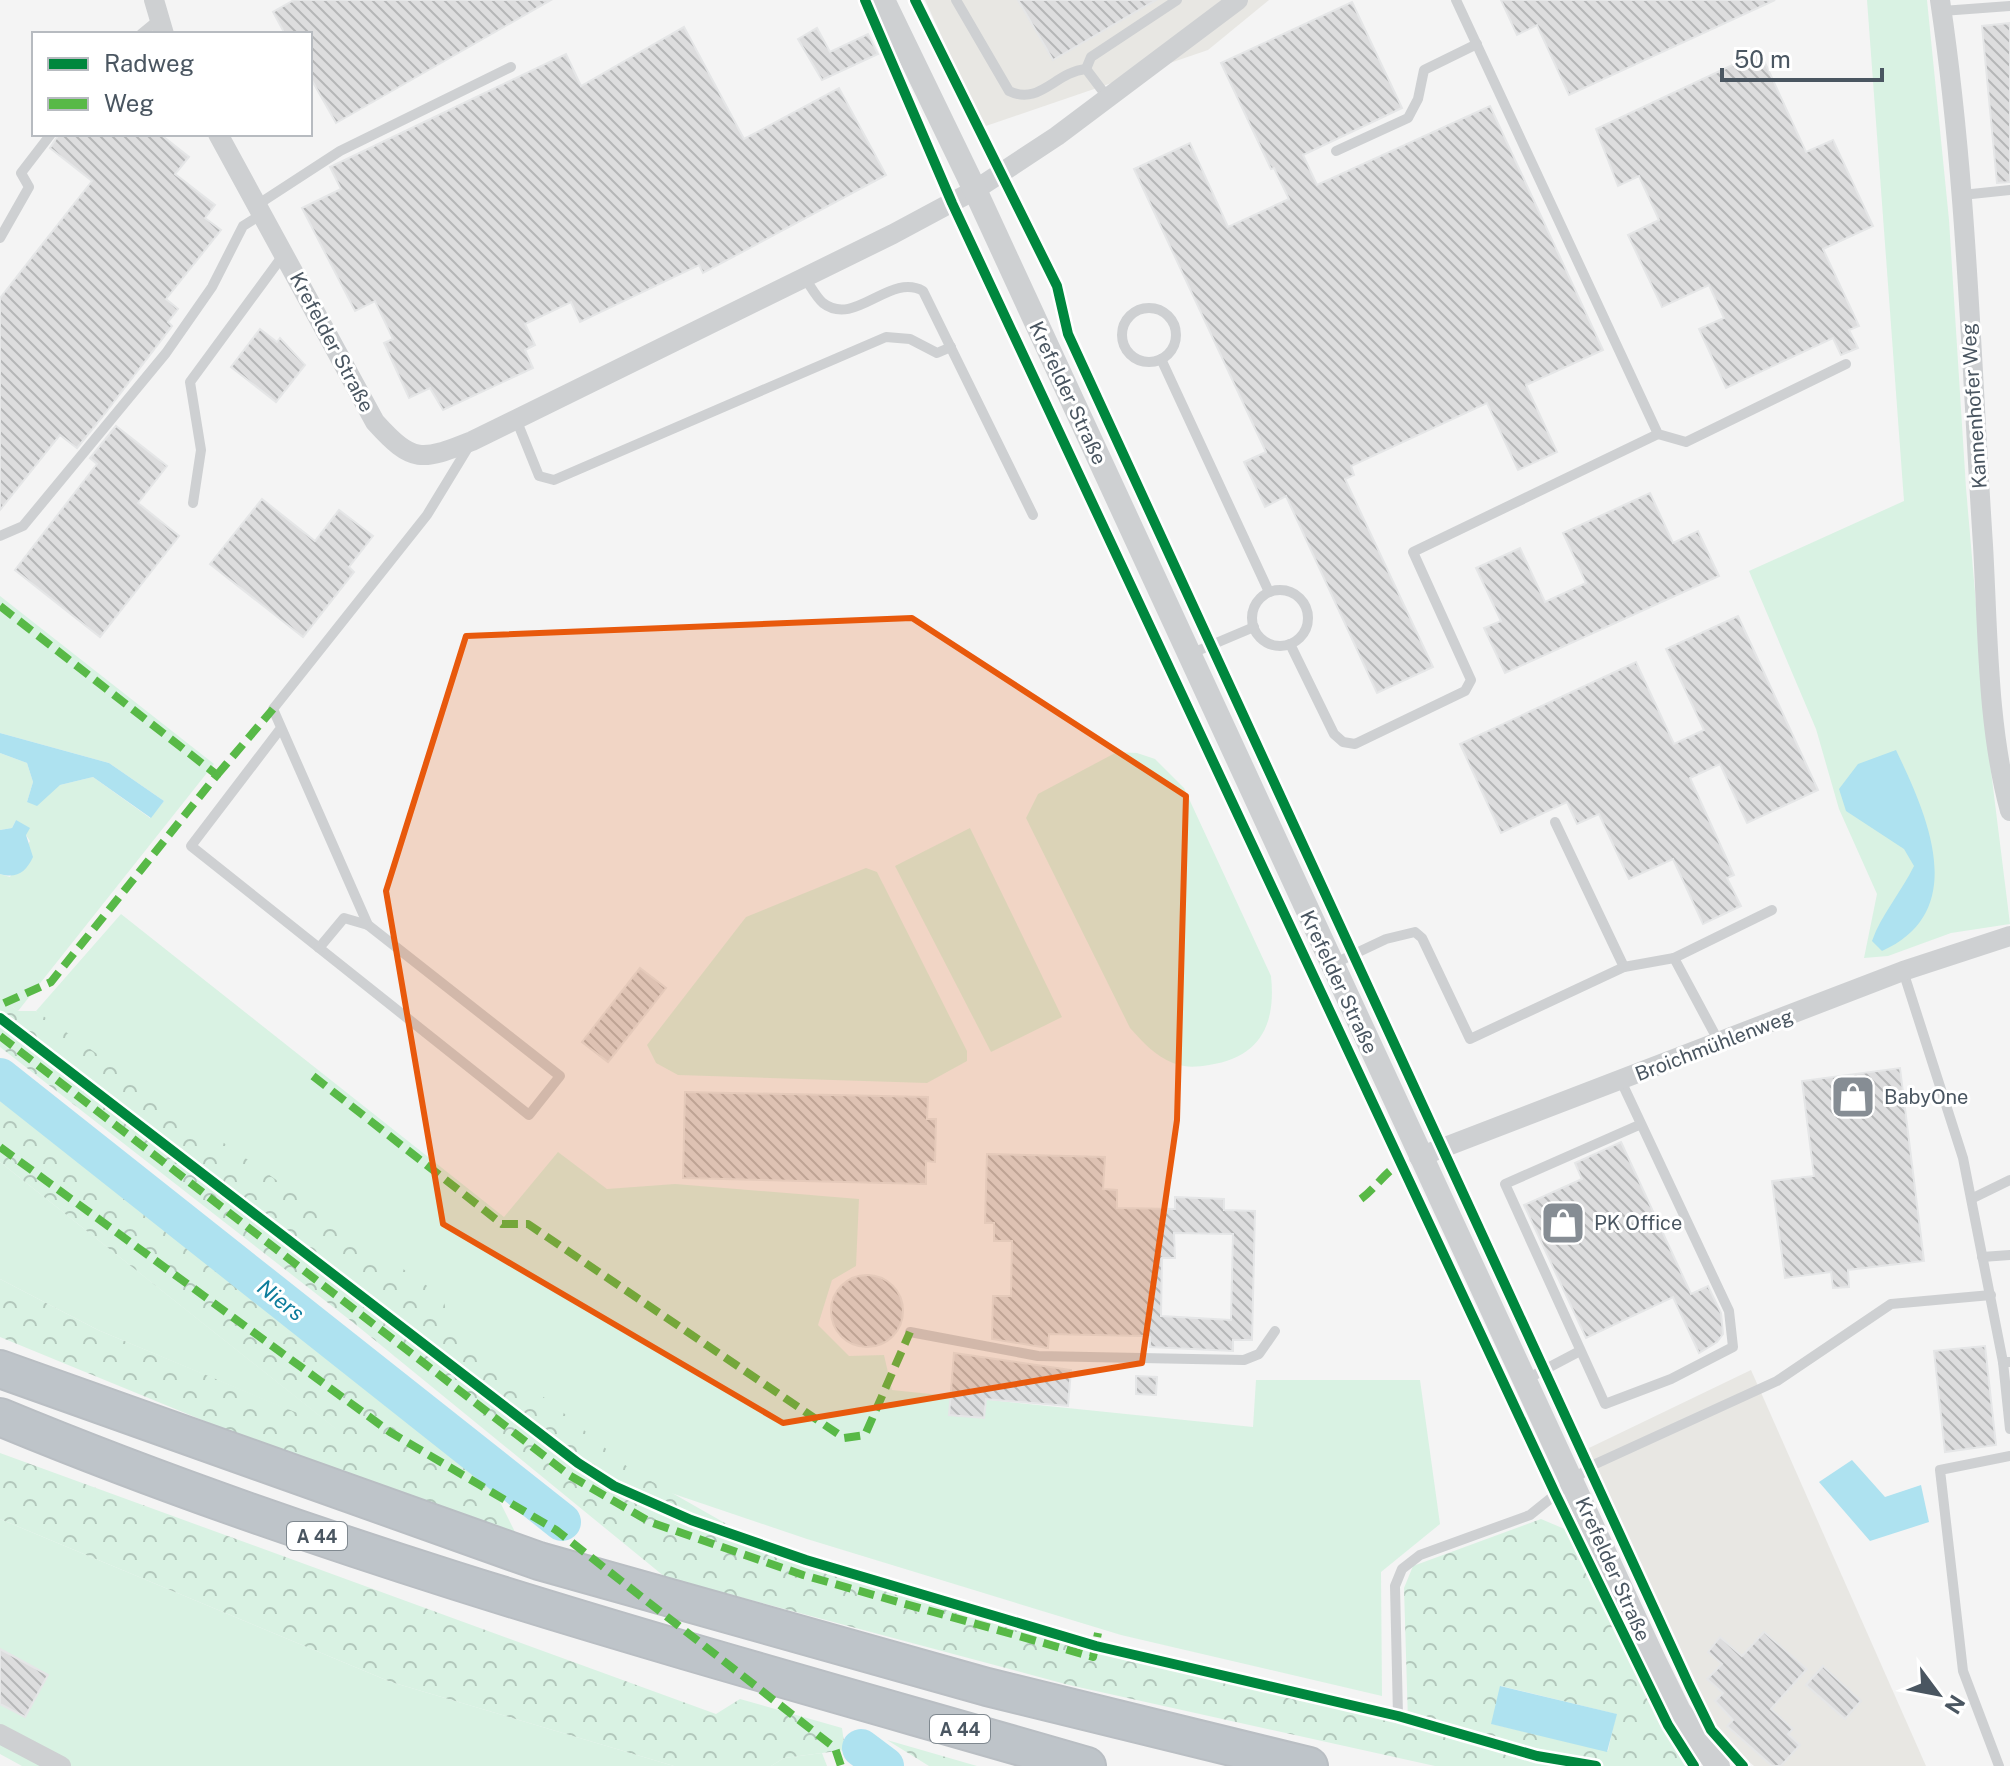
<svg xmlns="http://www.w3.org/2000/svg" width="2010" height="1766" viewBox="0 0 2010 1766" font-family="'Public Sans',sans-serif">
<style>
.commercial{fill:#e8e7e3}
.grass{fill:#d9f2e3}
.forest{fill:url(#forest-crowns);fill-rule:evenodd}
.water{fill:#aee2f0}
.lines{fill:none;stroke-linecap:round;stroke-linejoin:round}
.river{stroke:#aee2f0;stroke-width:38}
.building{fill:url(#building-back-hatch);stroke:#e5e6e7;stroke-width:2;fill-rule:evenodd}
.motorway-casing{stroke:#b9bec3;stroke-width:40}
.service{stroke:#ced0d2;stroke-width:10}
.minor{stroke:#ced0d2;stroke-width:20}
.tertiary{stroke:#ced0d2;stroke-width:24}
.motorway{stroke:#bec4c9;stroke-width:36}
.quiet{stroke:#58b947;stroke-width:8;stroke-dasharray:16 8;stroke-linecap:butt}
.cycleway-casing{stroke:#fff;stroke-width:15}
.cycleway{stroke:#00873e;stroke-width:10}
.marked{fill:#e8590c;fill-opacity:0.2;stroke:#e8590c;stroke-width:6;stroke-linejoin:round}
.labels{text-anchor:middle;dominant-baseline:central;stroke-width:6;stroke-linejoin:round;paint-order:stroke}
.shield{fill:#fff;stroke:#808990;stroke-width:2}
.shield-label{font-size:18px;font-weight:bold;fill:#4a5661}
.street-label{font-size:20px;fill:#4a5661;stroke:#fff}
.poi-label{font-size:20px;fill:#4a5661;stroke:#fff;text-anchor:start}
.water-label{font-size:22px;font-style:italic;fill:#0c7c9b;stroke:#fff}
</style>
<defs>
<pattern id="forest-crowns" width="20" height="18" patternUnits="userSpaceOnUse" patternTransform="scale(2)"><rect width="20" height="18" fill="#d9f2e3"/><path d="M2 6a3 3 0 1 1 6 0M12 15a3 3 0 1 1 6 0" fill="none" stroke="#b2c7bb"/></pattern>
<pattern id="building-back-hatch" width="6" height="6" patternUnits="userSpaceOnUse" patternTransform="scale(2)"><rect width="6" height="6" fill="#ddddde"/><path d="M-1 5l2 2M0 0l6 6M5-1l2 2" fill="none" stroke="#b5b6b7"/></pattern>
</defs>
<rect width="100%" height="100%" fill="#f4f4f4"/>
<g class="commercial">
<polygon points="925,0 1269,0 1208,50 983,127"/>
<polygon points="1751,1370 1926,1766 1754,1766 1730,1746 1713,1724 1599,1478 1589,1448"/>
</g>
<g class="grass">
<polygon points="1867,0 1927,0 1949,220 1966,488 1989,755 2010,924 1951,933 1888,956 1864,958 1877,894 1839,809 1816,729 1749,571 1904,501"/>
<polygon points="0,596 214,764 18,1011 0,997 0,874 10,877 30,841 16,820 12,828 0,830 0,753 27,763 33,782 27,802 60,785 93,777 150,818 164,801 109,763 0,733"/>
<path d="M1117,752L1137,753L1155,759L1184,788L1271,976C1276,1024 1261,1057 1209,1065C1196,1067 1186,1068 1173,1063C1155,1056 1143,1042 1130,1028L1026,818L1038,794Z"/>
<polygon points="970,828 1062,1017 991,1052 895,866"/>
<polygon points="866,868 877,872 967,1051 967,1061 927,1083 678,1075 656,1063 647,1045 746,917"/>
<polygon points="121,914 504,1217 558,1152 607,1189 675,1184 859,1199 856,1266 832,1280 818,1325 849,1356 884,1355 892,1390 1253,1427 1256,1380 1420,1380 1440,1524 1381,1572 1382,1696 1121,1635 807,1539 609,1472 36,1011"/>
<polygon points="0,1162 339,1431 98,1330 0,1279"/>
<polygon points="0,1519 391,1682 674,1766 22,1766 0,1754"/>
<polygon points="822,1753 827,1766 771,1766 784,1758"/>
</g>
<g class="forest">
<path d="M0,997L18,1011H36L443,1297L450,1329L553,1404L630,1469L781,1555L968,1617L1408,1722L1404,1588L1413,1566L1541,1519L1567,1530L1664,1728L1690,1766H1435L1069,1685L665,1577L355,1324L0,1047ZM1501,1686L1616,1714L1608,1751L1492,1724Z"/>
<polygon points="0,1091 361,1373 493,1488 515,1532 241,1436 0,1337 0,1279 98,1330 336,1429 0,1162"/>
<polygon points="0,1453 716,1714 740,1699 842,1728 845,1750 784,1758 771,1766 674,1766 391,1682 0,1519"/>
<polygon points="887,1740 977,1766 929,1766"/>
</g>
<g class="water">
<polygon points="0,733 109,763 164,801 151,818 93,777 60,785 37,806 27,802 33,782 27,763 0,753"/>
<path d="M1896,750C1927,815 1971,911 1882,951L1872,941C1881,915 1902,891 1914,866L1904,849L1846,811L1839,789L1858,764Z"/>
<path d="M16,820L30,828L26,835L33,857C26,872 17,879 0,874V830L12,828Z"/>
<polygon points="1852,1460 1885,1497 1921,1485 1929,1522 1870,1541 1819,1482"/>
<polygon points="1500,1686 1617,1714 1607,1752 1491,1724"/>
</g>
<g class="lines">
<g class="river">
<polyline points="0,1077 562,1522"/>
<polyline points="861,1748 885,1766"/>
</g>
</g>
<g class="building">
<polygon points="294,0 551,0 336,123 310,77 310,34 285,34 273,12"/>
<polygon points="1018,0 1156,0 1053,60"/>
<polygon points="1501,0 1775,0 1569,95 1537,25 1517,35"/>
<polygon points="1352,2 1402,108 1303,155 1317,185 1490,106 1603,350 1526,385 1557,452 1518,470 1487,403 1351,466 1354,475 1345,479 1433,667 1377,693 1286,496 1265,507 1244,462 1266,452 1134,169 1190,143 1228,227 1289,199 1274,168 1271,169 1221,63"/>
<polygon points="2010,23 2010,182 1997,183 1982,26"/>
<polygon points="684,27 744,139 839,88 886,175 703,273 699,265 580,322 571,302 525,324 535,345 525,350 533,368 443,410 430,388 409,398 384,343 393,339 375,301 355,311 302,208 341,189 330,167 566,54 581,86"/>
<polygon points="817,28 830,52 868,34 878,54 822,80 798,39"/>
<polygon points="1760,52 1806,152 1833,140 1873,226 1823,249 1859,326 1849,330 1858,348 1841,355 1833,338 1726,388 1699,329 1724,318 1709,285 1662,307 1628,235 1659,220 1639,176 1618,186 1596,129"/>
<polygon points="59,134 160,134 189,157 175,174 215,205 205,218 221,230 166,299 178,309 168,322 172,326 103,416 77,448 60,435 0,510 0,298 92,181 50,148"/>
<polygon points="260,329 277,342 280,338 305,365 276,402 231,367"/>
<polygon points="116,426 167,466 138,503 179,536 100,637 15,570 97,464 90,458"/>
<polygon points="1650,493 1673,543 1698,531 1719,576 1505,673 1484,628 1501,621 1476,568 1520,548 1545,602 1586,583 1563,533"/>
<polygon points="262,499 315,541 339,510 373,536 349,567 354,572 303,637 210,564"/>
<polygon points="1738,616 1818,790 1747,823 1720,764 1690,778 1734,875 1727,878 1741,906 1703,924 1673,859 1629,879 1599,814 1577,824 1567,802 1501,833 1460,744 1636,662 1674,744 1704,730 1666,649"/>
<polygon points="640,968 666,988 608,1062 582,1042"/>
<polygon points="1900,1068 1924,1261 1848,1270 1849,1287 1833,1288 1831,1272 1785,1278 1772,1181 1814,1176 1802,1081"/>
<polygon points="685,1092 928,1097 927,1119 936,1119 935,1162 926,1161 926,1184 683,1178"/>
<polygon points="1621,1142 1691,1294 1708,1286 1721,1313 1723,1334 1717,1342 1699,1353 1673,1297 1586,1338 1524,1205 1582,1179 1575,1163"/>
<path d="M987,1154L1105,1157L1103,1189L1117,1190V1208L1175,1209V1197L1224,1199V1210L1255,1211L1252,1340H1233V1351L1150,1347V1337L1143,1336L1049,1334L1048,1348L992,1339L993,1296H1011L1012,1241H994V1223H985ZM1174,1233L1233,1234L1231,1320L1161,1316L1162,1258H1175Z"/>
<circle cx="867" cy="1311" r="36"/>
<polygon points="1985,1346 1996,1445 1945,1452 1934,1351"/>
<polygon points="954,1353 1071,1370 1068,1406 986,1399 984,1418 949,1415"/>
<polygon points="1136,1376 1157,1377 1156,1395 1136,1394"/>
<polygon points="1764,1632 1807,1669 1771,1709 1793,1729 1788,1734 1800,1745 1781,1766 1772,1766 1727,1726 1733,1720 1715,1701 1723,1693 1707,1679 1722,1664 1708,1652 1720,1637 1742,1656"/>
<polygon points="0,1649 48,1675 25,1717 0,1704"/>
<polygon points="1823,1666 1861,1701 1845,1719 1806,1685"/>
</g>
<g class="lines">
<g class="motorway-casing">
<g id="motorway">
<polyline points="0,1369 539,1561 987,1687 1309,1766"/>
<path d="M0,1417C352,1563 721,1660 1087,1766"/>
</g>
</g>
<g class="service">
<path d="M956,0L1009,91C1040,106 1055,72 1086,69L1108,98"/>
<polyline points="1456,0 1658,434 1686,442 1846,364"/>
<polyline points="1942,11 2010,6"/>
<polyline points="141,34 158,20"/>
<polyline points="1086,69 1091,57 1177,0"/>
<polyline points="1336,151 1408,118 1418,99 1424,70 1477,44"/>
<polyline points="1962,195 2010,190"/>
<polyline points="257,205 340,151 511,67"/>
<polyline points="0,238 29,187 21,173 51,134"/>
<path d="M804,277C810,285 816,297 823,303C855,328 890,272 923,291L1033,515"/>
<circle cx="1149" cy="335" r="27"/>
<polyline points="1161,359 1269,592"/>
<polyline points="516,419 539,476 554,480 886,337 910,339 937,353 951,347"/>
<polyline points="193,503 201,450 190,382 284,254"/>
<polyline points="0,536 23,526 166,353 212,287 243,226 262,214"/>
<circle cx="1280" cy="618" r="28"/>
<polyline points="1290,644 1334,734 1343,742 1355,744 1465,691 1471,680 1413,552 1658,434"/>
<polyline points="1190,654 1254,627"/>
<polyline points="281,728 191,846 529,1115 560,1076 368,925 273,709 427,515 469,446"/>
<polyline points="1555,822 1624,967"/>
<polyline points="319,948 344,918 368,925"/>
<polyline points="1674,958 1772,910"/>
<polyline points="1333,964 1386,939 1415,932 1422,938 1470,1039 1624,967 1674,958 1719,1042"/>
<polyline points="1903,971 1963,1158 2003,1362 2010,1362"/>
<polyline points="1621,1081 1729,1311 1733,1347 1671,1379 1605,1404 1505,1184 1639,1125"/>
<polyline points="1973,1198 2010,1180"/>
<polyline points="1982,1257 2010,1255"/>
<polyline points="910,1332 1038,1356 1244,1360 1259,1354 1275,1331"/>
<polyline points="2003,1362 2010,1429"/>
<polyline points="1525,1380 1580,1351"/>
<polyline points="1398,1716 1395,1586 1402,1569 1420,1555 1530,1515 1591,1466 1777,1381 1891,1304 1991,1295"/>
<polyline points="1999,1766 1963,1671 1940,1470 2010,1456"/>
</g>
<g class="minor">
<polyline points="154,0 164,34"/>
<path d="M1940,0C1967,180 1971,364 1983,545C1988,633 1987,726 2010,811"/>
<path d="M218,134L375,422C413,464 421,461 472,441L893,234L975,190L1057,136L1238,0"/>
<polyline points="1419,1157 1903,971 2010,936"/>
<polyline points="0,1734 61,1766"/>
</g>
<polyline class="tertiary" points="883,0 975,190 1654,1660 1679,1711 1718,1766"/>
<use href="#motorway" class="motorway"/>
<g class="quiet">
<polyline points="0,606 217,775 51,982 0,1005"/>
<polyline points="217,775 273,709"/>
<polyline points="0,1036 569,1475 650,1522 803,1575 1093,1657 1098,1633"/>
<polyline points="313,1076 502,1224 528,1224 844,1438 865,1435 910,1332"/>
<polyline points="0,1147 390,1432 556,1530 835,1748 841,1766"/>
<path d="M1361,1199C1376,1188 1386,1170 1402,1163"/>
</g>
<g class="cycleway-casing">
<g id="cycleway">
<polyline points="865,0 952,203 1555,1493 1668,1725 1694,1766"/>
<polyline points="915,0 1057,286 1068,334 1689,1685 1711,1730 1743,1766"/>
<polyline points="0,1018 578,1463 614,1486 691,1520 806,1560 1096,1646 1398,1716 1537,1756 1596,1766"/>
</g>
</g>
<use href="#cycleway" class="cycleway"/>
</g>
<path class="marked" d="M912,618L1186,796L1177,1120L1142,1363L783,1423L443,1224L386,891L466,636Z"/>
<defs>
<g id="shop-square" transform="scale(2.3)"><rect x="-9" y="-9" width="18" height="18" rx="4" fill="#868d94" stroke="#fff"/><path d="M-5-2.5h2.3a2.7 3.5 0 0 1 5.4 0H5L5.5 6h-11ZM-1.5-2.5h3a1.5 2.3 0 0 0-3 0Z" fill="#fff"/></g>
</defs>
<g fill-rule="evenodd">
<use href="#shop-square" x="1853" y="1097"/>
<use href="#shop-square" x="1563" y="1223"/>
</g>
<g class="labels">
<g class="shield">
<rect x="287" y="1522" width="60" height="28" rx="6"/>
<rect x="930" y="1715" width="60" height="28" rx="6"/>
</g>
<g class="shield-label">
<text x="317" y="1536">A 44</text>
<text x="960" y="1729">A 44</text>
</g>
<g class="street-label">
<text transform="translate(332 342) rotate(62)">Krefelder Straße</text>
<text transform="translate(1068 393) rotate(65)">Krefelder Straße</text>
<text transform="translate(1974 406) rotate(-94)">Kannenhofer Weg</text>
<text transform="translate(1339 982) rotate(65)">Krefelder Straße</text>
<text transform="translate(1714 1045) rotate(-21)">Broichmühlenweg</text>
<text transform="translate(1613 1569) rotate(66)">Krefelder Straße</text>
</g>
<g class="poi-label">
<text x="1884" y="1097">BabyOne</text>
<text x="1594" y="1223">PK Office</text>
</g>
<g class="water-label">
<text transform="translate(281 1300) rotate(38)">Niers</text>
</g>
</g>
<rect x="32" y="32" width="280" height="104" fill="#ffffff" stroke="#b7bbc0" stroke-width="2"/>
<rect x="48" y="58" width="40" height="12" fill="#00873e" stroke="#b7bbc0" stroke-width="2"/>
<text x="104" y="72" font-size="24" fill="#4a5661">Radweg</text>
<rect x="48" y="98" width="40" height="12" fill="#58b947" stroke="#b7bbc0" stroke-width="2"/>
<text x="104" y="112" font-size="24" fill="#4a5661">Weg</text>
<g transform="translate(1938 1694) rotate(122)" stroke="#ffffff" stroke-width="6" paint-order="stroke">
<path d="M0-6L14 30L0 20L-14 30Z" fill="#4a5661"/>
<text y="-12" font-size="22" font-weight="bold" text-anchor="middle" fill="#4a5661">N</text>
</g>
<path d="M1722 68v12h160v-12" fill="none" stroke="#4a5661" stroke-width="4"/>
<text x="1734" y="68" font-size="24" fill="#4a5661" stroke="#ffffff" stroke-width="6" paint-order="stroke">50 m</text>
</svg>
